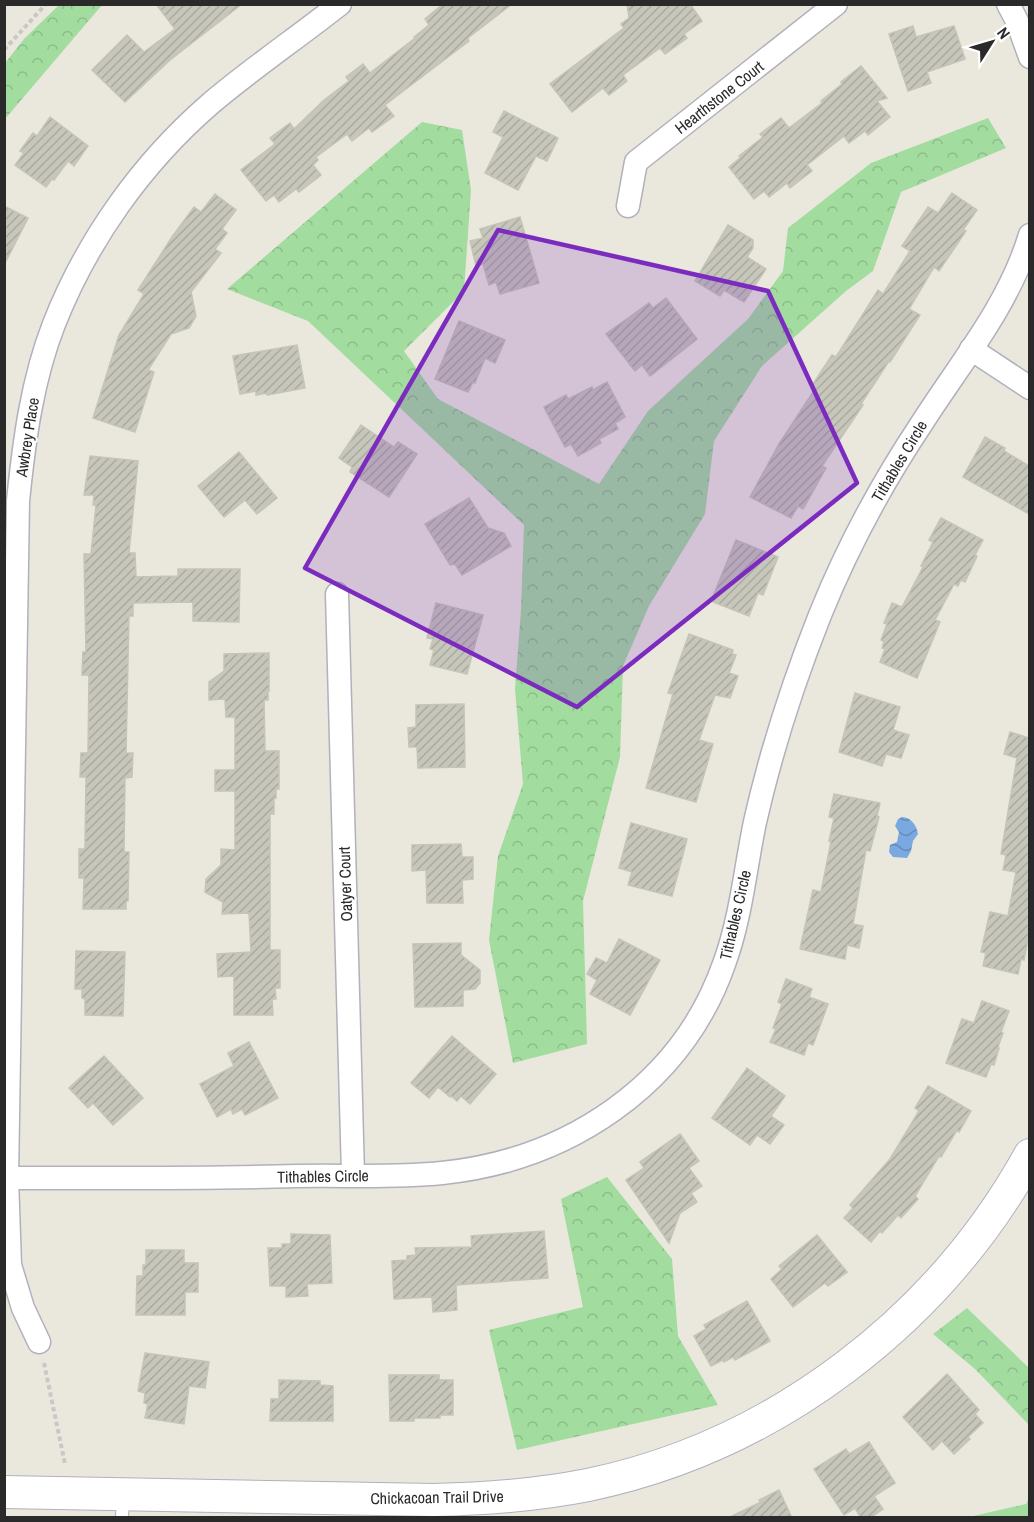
<svg xmlns="http://www.w3.org/2000/svg" width="1034" height="1522" viewBox="0 0 1034 1522" font-family="'Archivo Narrow',sans-serif">
<style>
.forest{fill:url(#forest-crowns)}
.water{fill:url(#water-waves)}
.building{fill:url(#building-hatch);stroke:#c5c4b7;stroke-width:1.5}
.lines{fill:none;stroke-linecap:round;stroke-linejoin:round}
.lane-casing{stroke:#b2b0bc;stroke-width:14}
.street-casing{stroke:#b2b0bc;stroke-width:25}
.secondary-casing{stroke:#b2b0bc;stroke-width:34}
.path{stroke:#c8c8c8;stroke-width:4;stroke-dasharray:4.5 3;stroke-linecap:butt}
.lane{stroke:#fff;stroke-width:12}
.street{stroke:#fff;stroke-width:22}
.secondary{stroke:#fff;stroke-width:32}
.marked{fill:#7b2cbf;fill-opacity:0.2;stroke:#7b2cbf;stroke-width:4.5;stroke-linejoin:round}
.labels{text-anchor:middle;dominant-baseline:central;stroke-width:4.5;stroke-linejoin:round;paint-order:stroke}
.street-label{font-size:16px;fill:#2a2a2a;stroke:#fff}
</style>
<defs>
<pattern id="forest-crowns" width="20" height="18" patternUnits="userSpaceOnUse" patternTransform="scale(1.5)"><rect width="20" height="18" fill="#a2dc9f"/><path d="M2 6a3 3 0 1 1 6 0M12 15a3 3 0 1 1 6 0" fill="none" stroke="#8cbd89"/></pattern>
<pattern id="water-waves" width="16" height="10" patternUnits="userSpaceOnUse" patternTransform="scale(1.5)"><rect width="16" height="10" fill="#7aa9e2"/><path d="M0 5q4-4 8 0t8 0" fill="none" stroke="#648ab7"/></pattern>
<pattern id="building-hatch" width="6" height="6" patternUnits="userSpaceOnUse" patternTransform="scale(1.5)"><rect width="6" height="6" fill="#c6c6bb"/><path d="M-1 1l2-2M0 6l6-6M5 7l2-2" fill="none" stroke="#aaaaa1"/></pattern>
</defs>
<rect width="100%" height="100%" fill="#eae8dd"/>
<g class="forest">
<polygon points="60,4 102,5 5,119 5,63 24,39"/>
<polygon points="988,118 1006,148 901,192 873,271 846,291 762,366 714,441 705,514 649,606 623,666 620,757 583,901 587,1044 513,1063 489,940 498,856 523,784 515,689 521,610 524,525 308,321 227,289 422,122 462,130 471,190 464,291 404,351 438,399 599,484 648,411 748,319 783,271 788,228 871,163"/>
<polygon points="607,1177 672,1259 678,1336 718,1405 517,1450 489,1330 583,1307 561,1199"/>
<polygon points="967,1308 1029,1368 1029,1425 975,1369 933,1334"/>
<polygon points="1029,1498 1029,1517 969,1517 1026,1504"/>
</g>
<path class="water" d="M902,817C911,817 917,826 918,834L913,841L911,851L907,858L893,857L889,852L890,845L897,842L899,832L895,826L898,819Z"/>
<g class="building">
<polygon points="156,4 242,4 170,60 125,102 92,70 127,35 144,52 175,29"/>
<polygon points="443,4 512,4 468,38 469,41 385,105 394,116 372,132 369,128 352,141 347,134 316,157 318,160 313,165 321,175 299,192 296,189 279,202 274,195 266,201 241,170 275,144 270,138 290,123 294,129 324,100 349,81 346,77 363,64 370,73 415,38 414,37 429,25 425,19"/>
<polygon points="627,4 690,4 702,21 684,34 687,38 665,54 660,48 623,75 627,81 609,95 603,88 572,112 550,84 624,28 621,24 629,18"/>
<polygon points="913,26 916,37 954,26 965,59 927,72 931,83 908,91 889,34"/>
<polygon points="861,66 887,98 877,101 890,117 868,135 865,131 849,143 844,136 807,165 812,171 790,188 787,183 769,197 764,191 754,199 729,167 741,157 739,156 763,137 760,134 781,118 789,128 822,103 821,101 842,84 841,82"/>
<polygon points="504,111 558,138 547,161 536,156 518,190 485,173 503,137 493,132"/>
<polygon points="50,117 88,146 74,166 68,161 54,180 52,179 46,187 15,165 24,153 20,151 33,133 37,136"/>
<polygon points="952,193 977,210 963,230 966,231 939,271 934,267 909,309 920,315 890,362 889,361 861,404 863,405 822,466 826,468 803,509 798,506 791,518 750,497 779,444 815,389 811,387 832,355 836,357 878,290 883,294 910,251 902,246 928,207 938,213"/>
<polygon points="215,194 236,210 222,229 227,233 215,249 221,253 191,292 196,316 189,328 171,334 148,370 154,372 135,432 93,418 119,335 144,294 138,290 172,237 194,207 201,212"/>
<polygon points="4,206 28,218 4,265"/>
<polygon points="520,217 539,283 500,294 496,282 489,285 483,264 476,266 470,241 483,238 480,229"/>
<polygon points="728,225 753,240 753,248 747,257 766,269 744,302 724,290 720,296 695,281"/>
<polygon points="666,298 697,339 650,376 642,365 635,371 606,334 649,303 653,308"/>
<polygon points="459,321 505,340 495,363 485,358 475,383 473,382 468,392 435,379"/>
<polygon points="297,345 305,388 267,395 267,393 256,395 256,391 240,394 233,356"/>
<polygon points="607,382 625,417 615,423 618,429 599,439 601,443 578,456 571,444 565,447 544,407 566,395 568,399 592,387 593,390"/>
<polygon points="361,425 394,447 398,442 417,454 389,497 350,472 352,467 339,458"/>
<polygon points="985,437 1005,448 1004,451 1029,466 1029,514 963,477"/>
<polygon points="239,452 277,498 257,514 245,500 224,517 198,486"/>
<polygon points="90,456 138,461 129,553 135,553 136,577 178,576 178,569 240,569 239,622 193,621 193,602 133,603 133,616 129,616 126,753 133,753 132,777 125,778 124,852 129,852 128,901 126,901 126,909 83,909 84,878 79,878 79,849 85,849 86,777 80,777 81,753 88,753 89,675 82,675 83,652 86,652 84,554 91,554 96,505 93,505 94,495 84,495"/>
<polygon points="469,498 488,528 504,533 511,546 462,575 455,564 450,565 425,524"/>
<polygon points="941,518 983,540 975,555 977,556 965,582 961,580 958,586 954,584 935,620 940,622 917,678 880,662 885,649 882,648 884,642 881,640 887,624 884,623 892,603 902,607 923,567 921,566 933,542 929,540"/>
<polygon points="736,540 778,557 763,595 758,593 749,616 711,601"/>
<polygon points="436,603 483,615 467,674 430,665 434,650 430,649 433,639 427,638"/>
<polygon points="689,634 733,650 732,654 736,655 729,673 738,676 730,698 715,695 699,740 713,744 696,802 646,788 673,694 668,693"/>
<polygon points="269,653 269,691 268,691 268,700 264,700 265,751 279,751 279,789 276,789 276,798 274,798 274,814 270,814 270,950 280,950 280,988 275,988 276,999 272,999 273,1015 234,1015 234,976 218,977 217,954 251,952 249,913 222,914 223,902 205,892 206,879 221,865 221,849 235,850 235,791 215,791 215,770 235,770 235,717 226,717 225,699 209,700 209,682 224,671 224,654"/>
<polygon points="855,693 900,707 893,730 909,735 901,758 886,754 882,766 839,752"/>
<polygon points="464,704 465,767 418,768 417,747 409,747 408,728 416,727 416,705"/>
<polygon points="1010,732 1029,738 1029,935 1024,960 1021,959 1018,974 983,966 986,953 981,952 990,912 1008,916 1016,872 1003,870 1006,855 1001,854 1017,758 1004,754"/>
<polygon points="834,794 880,803 877,816 879,817 870,851 866,850 853,924 863,926 859,948 847,945 845,959 800,949 813,890 821,892 831,842 829,841 834,818 829,817"/>
<polygon points="631,823 687,839 672,896 628,885 632,872 619,868"/>
<polygon points="461,844 462,857 473,857 473,879 462,880 463,903 427,903 426,870 412,871 412,845"/>
<polygon points="619,939 660,960 630,1015 590,994 597,980 587,974 596,958 607,963"/>
<polygon points="461,943 461,955 480,970 480,983 475,989 463,990 463,1006 415,1007 413,944"/>
<polygon points="76,951 125,952 123,1016 85,1015 85,999 82,998 82,989 75,989"/>
<polygon points="786,979 812,989 809,997 828,1004 813,1045 808,1043 804,1055 770,1042 776,1029 773,1028 782,1004 778,1002"/>
<polygon points="982,1001 1009,1011 1001,1032 1003,1033 998,1047 999,1048 994,1065 991,1064 986,1077 946,1063 962,1019 974,1023"/>
<polygon points="452,1036 496,1074 470,1104 461,1096 457,1101 451,1096 450,1097 438,1087 429,1098 411,1083"/>
<polygon points="249,1042 278,1098 245,1115 242,1109 233,1114 231,1109 217,1117 200,1084 234,1066 228,1053"/>
<polygon points="104,1056 143,1098 113,1125 93,1103 88,1108 69,1088"/>
<polygon points="747,1068 785,1096 771,1116 784,1125 770,1144 757,1135 750,1145 712,1118"/>
<polygon points="928,1086 971,1111 959,1132 957,1130 941,1157 939,1156 915,1196 918,1199 901,1218 898,1215 882,1233 880,1231 871,1242 844,1218 853,1208 850,1205 890,1159 919,1111 915,1108"/>
<polygon points="680,1134 699,1161 689,1168 702,1186 691,1193 697,1202 680,1213 669,1243 626,1180 644,1168 640,1162"/>
<polygon points="544,1231 548,1278 456,1285 457,1310 433,1312 432,1297 394,1299 392,1261 407,1260 407,1256 416,1255 415,1248 472,1247 471,1236"/>
<polygon points="291,1234 330,1235 332,1283 307,1284 308,1296 286,1297 286,1286 270,1286 268,1248 282,1248 282,1244 291,1244"/>
<polygon points="817,1235 847,1272 828,1286 825,1283 793,1307 771,1279 782,1269 779,1266"/>
<polygon points="146,1250 184,1250 184,1263 198,1263 198,1292 185,1292 185,1315 136,1315 137,1276 143,1276 143,1265 146,1265"/>
<polygon points="747,1301 770,1341 735,1360 733,1357 724,1362 723,1360 711,1366 694,1336 706,1329 704,1325"/>
<polygon points="145,1353 209,1362 205,1388 189,1386 184,1424 145,1418 148,1404 144,1403 145,1393 138,1391"/>
<polygon points="947,1374 979,1410 975,1414 983,1423 968,1437 970,1439 954,1454 942,1441 933,1450 903,1417"/>
<polygon points="389,1375 439,1375 439,1380 453,1380 453,1415 440,1415 440,1418 414,1418 414,1421 390,1421"/>
<polygon points="279,1380 320,1381 320,1385 333,1386 333,1421 270,1421 271,1399 279,1399"/>
<polygon points="869,1442 895,1483 874,1496 883,1509 870,1518 861,1518 855,1508 844,1515 814,1469 846,1449 849,1454"/>
<polygon points="779,1490 792,1518 728,1518 761,1502 759,1500"/>
</g>
<g class="lines">
<g class="lane-casing">
<polyline id="lane" points="122,1518 123,1494"/>
</g>
<g class="street-casing">
<g id="street">
<polyline points="1008,4 1017,21 1030,57"/>
<polyline points="628,206 636,162 836,4"/>
<polyline points="971,349 1030,388"/>
<polyline points="337,594 353,1175"/>
<path d="M7,1178C104,1178 201,1179 297,1176C346,1175 394,1178 442,1173C568,1160 681,1086 724,964C741,918 745,870 755,822C771,751 793,683 820,615C847,548 882,483 922,423C961,362 1009,305 1030,235"/>
<path d="M39,1342L23,1308L10,1265L7,1178L18,501C24,442 32,380 54,324C87,240 142,163 210,104C251,69 297,38 340,4"/>
</g>
</g>
<g class="secondary-casing">
<path id="secondary" d="M4,1492L434,1500C486,1499 537,1495 588,1485C775,1446 938,1321 1030,1155"/>
</g>
<g class="path">
<polyline points="4,50 46,4"/>
<polyline points="44,1363 65,1464"/>
</g>
<use href="#lane" class="lane"/>
<use href="#street" class="street"/>
<use href="#secondary" class="secondary"/>
</g>
<path class="marked" d="M498,230L768,291L857,483L577,707L305,568Z"/>
<g class="labels">
<g class="street-label">
<text transform="translate(719 97) rotate(-38)">Hearthstone Court</text>
<text transform="translate(27 437) rotate(-81)">Awbrey Place</text>
<text transform="translate(899 461) rotate(-59)">Tithables Circle</text>
<text transform="translate(345 884) rotate(-92)">Oatyer Court</text>
<text transform="translate(735 915) rotate(-77)">Tithables Circle</text>
<text transform="translate(323 1176) rotate(-1)">Tithables Circle</text>
<text transform="translate(437 1497) rotate(-1)">Chickacoan Trail Drive</text>
</g>
</g>
<rect width="1034" height="1522" fill="none" stroke="#2a2a2a" stroke-width="12"/>
<g transform="translate(992 42) rotate(53)" stroke="#ffffff" stroke-width="4.5" paint-order="stroke">
<path d="M0-4.5L10 22L0 15L-10 22Z" fill="#2a2a2a"/>
<text y="-9" font-size="16" font-weight="bold" text-anchor="middle" fill="#2a2a2a">N</text>
</g>
</svg>
